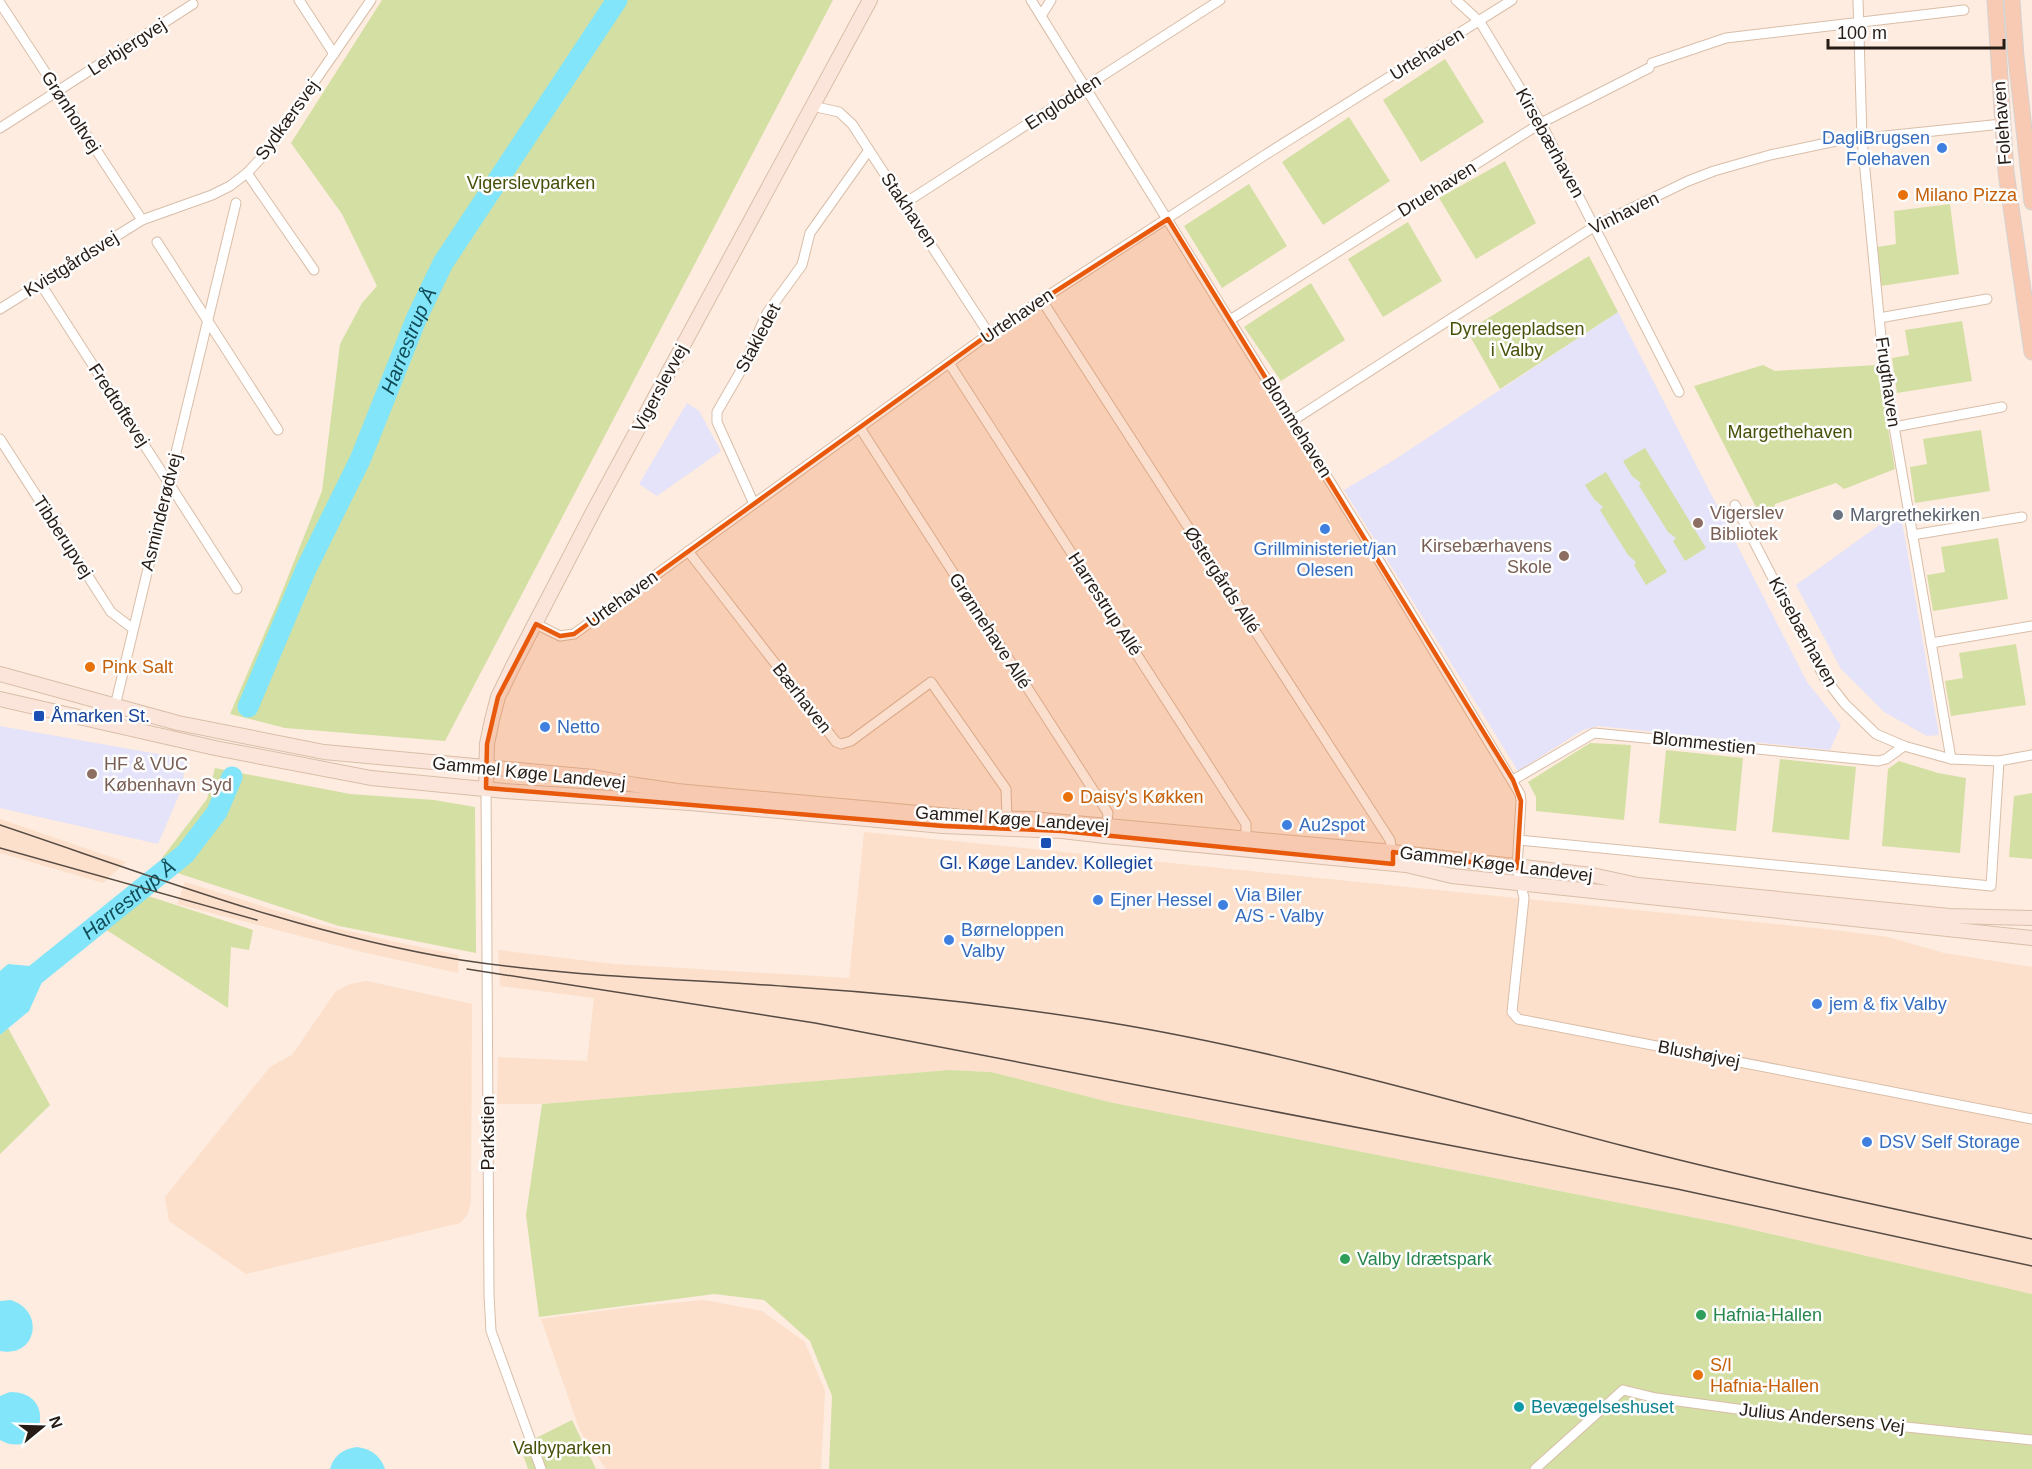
<svg xmlns="http://www.w3.org/2000/svg" width="2032" height="1469" viewBox="0 0 2032 1469" font-family="Arial,sans-serif">
<style>
.built{fill:#fce0cb}
.education{fill:#e5e3f9}
.green{fill:#d4dfa3}
.water{fill:#82e5f9}
.lines{fill:none;stroke-linecap:round;stroke-linejoin:round}
.river{stroke:#82e5f9;stroke-width:21}
.street-casing{stroke:#d9bea9;stroke-width:11}
.secondary-casing{stroke:#d9bea9;stroke-width:16}
.primary-casing{stroke:#d4d2d0;stroke-width:17}
.street{stroke:#fff;stroke-width:9}
.secondary{stroke:#fbe5da;stroke-width:14}
.primary{stroke:#f8cab4;stroke-width:15}
.tram{stroke:#574b43;stroke-width:1.5}
.marked{fill:#e8590c;fill-opacity:0.2;stroke:#e8590c;stroke-width:4.5;stroke-linejoin:round}
.shop-dot{fill:#3f7fe0;stroke:#fdfdfd;stroke-width:2}
.food-dot{fill:#e8710a;stroke:#fdfdfd;stroke-width:2}
.worship-dot{fill:#6b7280;stroke:#fdfdfd;stroke-width:2}
.education-dot{fill:#8d6e63;stroke:#fdfdfd;stroke-width:2}
.transit-dot{fill:#1a4fb4;stroke:#fdfdfd;stroke-width:2}
.leisure-dot{fill:#2e9e5b;stroke:#fdfdfd;stroke-width:2}
.culture-dot{fill:#0f9aa8;stroke:#fdfdfd;stroke-width:2}
.labels{text-anchor:middle;dominant-baseline:central;stroke-width:5;stroke-linejoin:round;paint-order:stroke}
.street-label{font-size:18px;fill:#261c15;stroke:#fdfdfd}
.shop-label{font-size:18px;fill:#366cbe;stroke:#fdfdfd;text-anchor:start}
.park-label{font-size:18px;fill:#475006;stroke:#fdfdfd}
.food-label{font-size:18px;fill:#c56008;stroke:#fdfdfd;text-anchor:start}
.education-label{font-size:18px;fill:#785e54;stroke:#fdfdfd;text-anchor:start}
.worship-label{font-size:18px;fill:#5b616d;stroke:#fdfdfd;text-anchor:start}
.transit-label{font-size:18px;fill:#164399;stroke:#fdfdfd;text-anchor:start}
.leisure-label{font-size:18px;fill:#27864d;stroke:#fdfdfd;text-anchor:start}
.culture-label{font-size:18px;fill:#0d838f;stroke:#fdfdfd;text-anchor:start}
.water-label{font-size:20px;font-style:italic;fill:#104c57;stroke:#fdfdfd}
</style>
<rect width="100%" height="100%" fill="#fdecdf"/>
<g class="built">
<polygon points="0,819 126,862 103,883 0,853"/>
<polygon points="864,832 1834,930 1888,937 1944,953 2032,967 2032,1294 1732,1225 1109,1102 991,1072 949,1070 542,1104 497,1104 498,1057 587,1061 594,998 500,986 498,950 614,964 849,978"/>
<polygon points="185,882 323,925 396,942 459,955 458,973 362,952 177,904"/>
<polygon points="367,981 472,1004 471,1201 468,1214 460,1223 246,1274 169,1221 165,1197 270,1067 292,1055 336,991 350,984"/>
<polygon points="704,1300 762,1311 805,1342 825,1391 821,1469 606,1469 580,1431 541,1319 638,1306"/>
</g>
<g class="education">
<polygon points="1618,312 1807,682 1841,725 1830,750 1598,726 1583,730 1518,771 1344,490 1394,460"/>
<polygon points="687,403 699,411 721,451 657,496 639,484"/>
<polygon points="1900,510 1939,735 1927,736 1884,712 1841,669 1796,585"/>
<polygon points="0,726 186,759 182,788 158,844 0,808"/>
</g>
<g class="green">
<polygon points="382,0 833,0 445,741 285,728 230,714 278,602 322,491 340,344 362,303 377,286 342,214 291,143"/>
<polygon points="1445,59 1484,122 1421,162 1383,100"/>
<polygon points="1349,117 1390,181 1323,225 1282,162"/>
<polygon points="1505,161 1536,223 1476,259 1439,198"/>
<polygon points="1249,184 1287,246 1222,288 1184,226"/>
<polygon points="1950,204 1959,274 1881,286 1877,247 1896,244 1894,211"/>
<polygon points="1408,222 1442,281 1383,317 1348,259"/>
<polygon points="1589,256 1618,312 1500,389 1467,331"/>
<polygon points="1311,283 1345,340 1281,381 1244,327"/>
<polygon points="1962,321 1972,381 1897,393 1892,358 1909,355 1905,330"/>
<polygon points="1763,365 1775,371 1877,365 1895,469 1844,489 1836,483 1775,504 1773,512 1761,517 1694,386"/>
<polygon points="1981,430 1990,491 1915,503 1910,467 1927,464 1923,439"/>
<polygon points="1645,448 1706,548 1685,561 1673,541 1676,538 1668,532 1639,486 1641,483 1632,476 1623,461"/>
<polygon points="1606,472 1667,572 1646,585 1634,565 1636,562 1628,555 1600,510 1603,507 1594,499 1585,485"/>
<polygon points="1998,538 2008,599 1933,611 1927,575 1945,572 1941,547"/>
<polygon points="2016,644 2026,705 1951,716 1945,681 1963,678 1959,653"/>
<polygon points="1590,743 1631,745 1624,820 1536,811 1536,797 1528,782"/>
<polygon points="1666,750 1743,758 1736,831 1659,823"/>
<polygon points="1780,759 1856,767 1849,840 1772,832"/>
<polygon points="1899,761 1938,773 1966,778 1960,853 1882,846 1888,769"/>
<polygon points="215,768 350,794 434,800 475,807 476,953 339,926 156,866 207,799"/>
<polygon points="2032,793 2032,859 2009,857 2014,796"/>
<polygon points="145,895 253,930 249,950 231,947 228,1008 105,929"/>
<polygon points="8,1028 50,1105 0,1154 0,1035"/>
<polygon points="949,1070 991,1072 1109,1102 1732,1225 2032,1294 2032,1469 829,1469 832,1396 810,1341 764,1300 714,1294 539,1317 526,1215 542,1104"/>
<polygon points="572,1420 596,1469 528,1469 520,1446"/>
</g>
<g class="water">
<polygon points="8,964 30,966 42,982 29,1011 0,1035 0,971"/>
<path d="M11,1300C46,1312 36,1358 0,1351V1301Z"/>
<path d="M10,1392C61,1392 40,1463 0,1440V1396Z"/>
<path d="M357,1447C371,1449 380,1455 385,1469H330C334,1455 343,1449 357,1447Z"/>
</g>
<g class="lines">
<g class="river">
<path id="s1" d="M248,707L306,569L360,460L417,317L443,263L617,0"/>
<path id="s2" d="M0,1003L185,854L217,812L232,777"/>
</g>
<g class="street-casing">
<g id="street">
<polyline points="299,0 334,54"/>
<polyline points="1031,0 1378,559 1520,794 1521,801 1517,868 1524,898 1512,1012 1518,1019 2032,1119"/>
<polyline points="1456,0 1480,22 1541,123 1679,392"/>
<polyline points="1858,0 1862,139 1884,368 1951,759"/>
<polyline points="0,3 142,220"/>
<polyline points="1041,16 1051,0"/>
<polyline points="1652,63 1726,38 1964,10"/>
<polyline points="812,106 839,112 852,124 989,334"/>
<polyline points="0,128 193,4"/>
<polyline points="247,173 314,270"/>
<polyline points="905,203 1220,0"/>
<polyline points="157,242 278,430"/>
<polyline points="40,283 237,589"/>
<polyline points="1041,299 1390,840 1393,857"/>
<polyline points="0,309 142,220 212,195 230,186 247,173 263,156 371,0"/>
<polyline points="1879,318 1987,299"/>
<polyline points="1230,320 1541,123 1649,68"/>
<polyline points="949,363 1246,824 1246,843"/>
<polyline points="1292,421 1595,226 1688,181 1714,171 1770,155 1836,141 2002,124"/>
<polyline points="1894,427 2002,407"/>
<polyline points="860,428 1108,813 1106,830"/>
<polyline points="0,439 111,612 132,628"/>
<polyline points="754,504 717,422 717,412 743,367 767,313 802,265 810,233 869,150"/>
<polyline points="1735,505 1824,677 1845,704 1876,734 1904,746 1951,759 1999,761 2032,755"/>
<polyline points="1912,535 2022,517"/>
<polyline points="688,551 836,742 841,744 851,741 931,682 1006,789 1007,818"/>
<polyline points="536,624 560,636 574,634 989,334 1265,155 1512,0"/>
<polyline points="1931,643 2032,626"/>
<polyline points="115,706 236,203"/>
<polyline points="1513,780 1594,733 1878,761 1886,759 1904,746"/>
<polyline points="486,788 489,1295 491,1331 541,1469"/>
<polyline points="1519,840 1991,886 1999,761"/>
<polyline points="1535,1469 1623,1390 1656,1398 1752,1411 2032,1440"/>
</g>
</g>
<g class="secondary-casing">
<g id="secondary">
<polyline points="0,674 178,723 324,752 593,777 636,785 677,791 973,818 1031,819 1393,852 1592,875 1638,885 1949,916 2032,918"/>
<polyline points="0,699 215,748 371,778 505,791 690,803 943,826 1062,831 1105,836 1406,865 1452,876 2032,938"/>
<polyline points="486,788 487,744 492,720 498,697 513,666 594,510 870,0"/>
</g>
</g>
<g class="primary-casing">
<g id="primary">
<polyline points="1995,0 2006,172 2032,352"/>
<polyline points="2012,0 2016,57 2032,202"/>
</g>
</g>
<use href="#street" class="street"/>
<use href="#secondary" class="secondary"/>
<use href="#primary" class="primary"/>
<g class="tram">
<path d="M0,825C152,876 302,934 461,960C572,977 683,979 794,987C899,994 1003,1005 1106,1022C1282,1051 1452,1101 1624,1146C1759,1181 1896,1209 2032,1239"/>
<polyline points="0,848 257,920"/>
<polyline points="467,969 815,1023 1677,1189 2032,1266"/>
</g>
</g>
<path class="marked" d="M1168,219L1513,780L1521,801L1517,868L1393,852V864L1062,831L943,826L486,788L487,744L498,697L536,624L560,636L574,634L989,334Z"/>
<g class="shop-dot">
<circle cx="1942" cy="148" r="6"/>
<circle cx="1325" cy="529" r="6"/>
<circle cx="545" cy="727" r="6"/>
<circle cx="1287" cy="825" r="6"/>
<circle cx="1098" cy="900" r="6"/>
<circle cx="1223" cy="905" r="6"/>
<circle cx="949" cy="940" r="6"/>
<circle cx="1817" cy="1004" r="6"/>
<circle cx="1867" cy="1142" r="6"/>
</g>
<g class="food-dot">
<circle cx="1903" cy="195" r="6"/>
<circle cx="90" cy="667" r="6"/>
<circle cx="1068" cy="797" r="6"/>
<circle cx="1698" cy="1375" r="6"/>
</g>
<circle class="worship-dot" cx="1838" cy="515" r="6"/>
<g class="education-dot">
<circle cx="1698" cy="523" r="6"/>
<circle cx="1564" cy="556" r="6"/>
<circle cx="92" cy="774" r="6"/>
</g>
<g class="transit-dot">
<rect x="33" y="710" width="12" height="12" rx="3"/>
<rect x="1040" y="837" width="12" height="12" rx="3"/>
</g>
<g class="leisure-dot">
<circle cx="1345" cy="1259" r="6"/>
<circle cx="1701" cy="1315" r="6"/>
</g>
<circle class="culture-dot" cx="1519" cy="1407" r="6"/>
<g class="labels">
<g class="street-label">
<text transform="translate(127 47) rotate(-33)">Lerbjergvej</text>
<text transform="translate(1427 54) rotate(-32)">Urtehaven</text>
<text transform="translate(1063 102) rotate(-33)">Englodden</text>
<text transform="translate(71 112) rotate(57)">Grønholtvej</text>
<text transform="translate(287 120) rotate(-54)">Sydkærsvej</text>
<text transform="translate(2002 123) rotate(-94)">Folehaven</text>
<text transform="translate(1550 143) rotate(61)">Kirsebærhaven</text>
<text transform="translate(1437 189) rotate(-32)">Druehaven</text>
<text transform="translate(909 210) rotate(56)">Stakhaven</text>
<text transform="translate(1624 213) rotate(-26)">Vinhaven</text>
<text transform="translate(71 264) rotate(-32)">Kvistgårdsvej</text>
<text transform="translate(1017 316) rotate(-34)">Urtehaven</text>
<text transform="translate(758 338) rotate(-62)">Stakledet</text>
<text transform="translate(1888 382) rotate(82)">Frugthaven</text>
<text transform="translate(660 388) rotate(-62)">Vigerslevvej</text>
<text transform="translate(119 405) rotate(57)">Fredtoftevej</text>
<text transform="translate(1297 427) rotate(58)">Blommehaven</text>
<text transform="translate(161 512) rotate(-76)">Asminderødvej</text>
<text transform="translate(63 537) rotate(57)">Tibberupvej</text>
<text transform="translate(1222 580) rotate(57)">Østergårds Allé</text>
<text transform="translate(622 599) rotate(-36)">Urtehaven</text>
<text transform="translate(1105 604) rotate(57)">Harrestrup Allé</text>
<text transform="translate(990 631) rotate(57)">Grønnehave Allé</text>
<text transform="translate(1803 632) rotate(61)">Kirsebærhaven</text>
<text transform="translate(802 698) rotate(52)">Bærhaven</text>
<text transform="translate(1704 743) rotate(6)">Blommestien</text>
<text transform="translate(529 773) rotate(6)">Gammel Køge Landevej</text>
<text transform="translate(1012 819) rotate(4)">Gammel Køge Landevej</text>
<text transform="translate(1496 864) rotate(7)">Gammel Køge Landevej</text>
<text transform="translate(1699 1054) rotate(11)">Blushøjvej</text>
<text transform="translate(488 1133) rotate(-90)">Parkstien</text>
<text transform="translate(1822 1418) rotate(6)">Julius Andersens Vej</text>
</g>
<g class="shop-label">
<text x="1930" y="138" text-anchor="end">DagliBrugsen<tspan x="1930" dy="21">Folehaven</tspan></text>
<text x="1325" y="549" text-anchor="middle">Grillministeriet/jan<tspan x="1325" dy="21">Olesen</tspan></text>
<text x="557" y="727">Netto</text>
<text x="1299" y="825">Au2spot</text>
<text x="1235" y="895">Via Biler<tspan x="1235" dy="21">A/S - Valby</tspan></text>
<text x="1110" y="900">Ejner Hessel</text>
<text x="961" y="930">Børneloppen<tspan x="961" dy="21">Valby</tspan></text>
<text x="1829" y="1004">jem &amp; fix Valby</text>
<text x="1879" y="1142">DSV Self Storage</text>
</g>
<g class="park-label">
<text x="531" y="183">Vigerslevparken</text>
<text x="1517" y="329">Dyrelegepladsen<tspan x="1517" dy="21">i Valby</tspan></text>
<text x="1790" y="432">Margethehaven</text>
<text x="562" y="1448">Valbyparken</text>
</g>
<g class="food-label">
<text x="1915" y="195">Milano Pizza</text>
<text x="102" y="667">Pink Salt</text>
<text x="1080" y="797">Daisy's Køkken</text>
<text x="1710" y="1365">S/I<tspan x="1710" dy="21">Hafnia-Hallen</tspan></text>
</g>
<g class="education-label">
<text x="1710" y="513">Vigerslev<tspan x="1710" dy="21">Bibliotek</tspan></text>
<text x="1552" y="546" text-anchor="end">Kirsebærhavens<tspan x="1552" dy="21">Skole</tspan></text>
<text x="104" y="764">HF &amp; VUC<tspan x="104" dy="21">København Syd</tspan></text>
</g>
<g class="worship-label">
<text x="1850" y="515">Margrethekirken</text>
</g>
<g class="transit-label">
<text x="51" y="716">Åmarken St.</text>
<text x="1046" y="863" text-anchor="middle">Gl. Køge Landev. Kollegiet</text>
</g>
<g class="leisure-label">
<text x="1357" y="1259">Valby Idrætspark</text>
<text x="1713" y="1315">Hafnia-Hallen</text>
</g>
<g class="culture-label">
<text x="1531" y="1407">Bevægelseshuset</text>
</g>
<g class="water-label">
<text stroke="none"><textPath href="#s1" startOffset="400">Harrestrup Å</textPath></text>
<text stroke="none"><textPath href="#s2" startOffset="165">Harrestrup Å</textPath></text>
</g>
</g>
<g transform="translate(42 1427) rotate(71)" stroke="#fdfdfd" stroke-width="4.5" paint-order="stroke">
<path d="M0-4.5L10 22L0 15L-10 22Z" fill="#261c15"/>
<text y="-9" font-size="16" font-weight="bold" text-anchor="middle" fill="#261c15">N</text>
</g>
<path d="M1828 39v9h176v-9" fill="none" stroke="#261c15" stroke-width="3"/>
<text x="1837" y="39" font-size="18" fill="#261c15" stroke="#fdfdfd" stroke-width="4.5" paint-order="stroke">100 m</text>
</svg>
